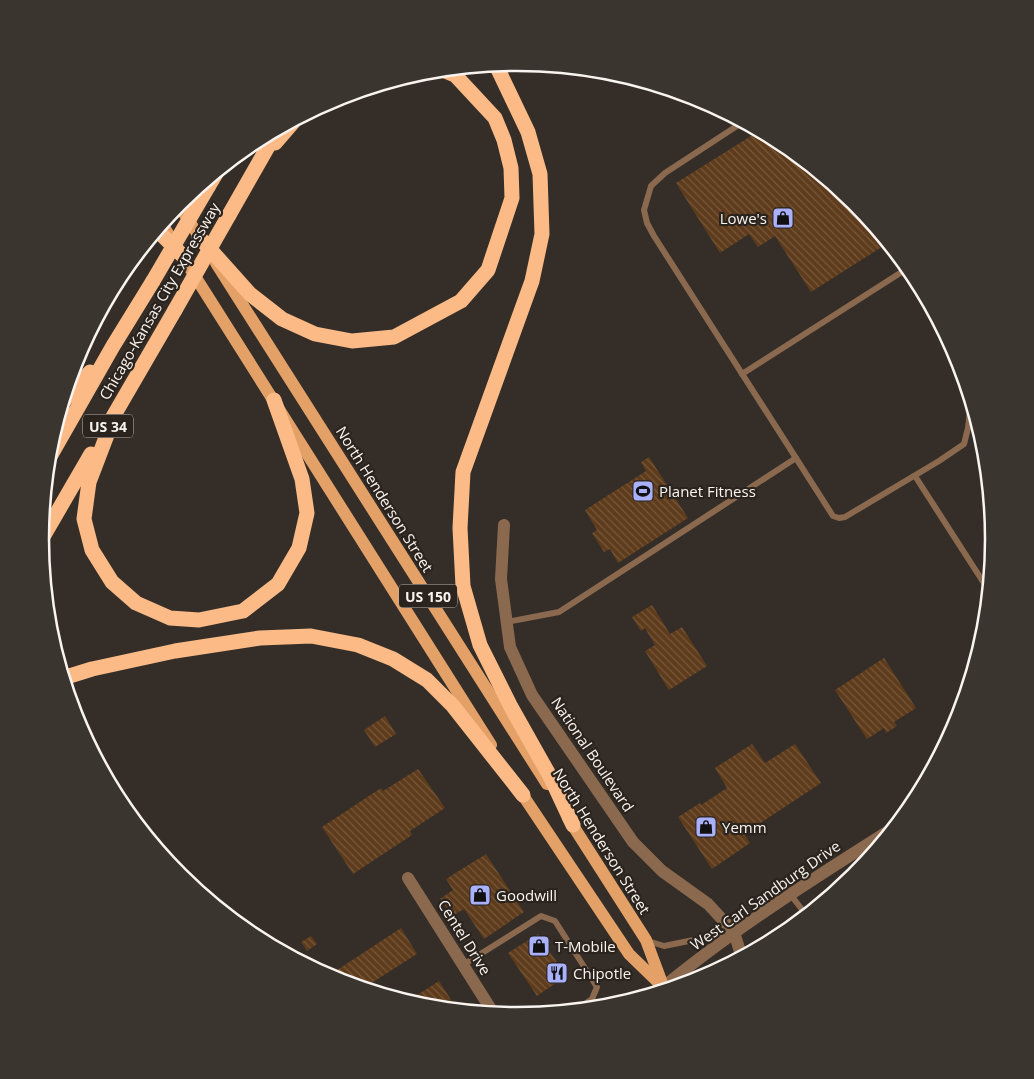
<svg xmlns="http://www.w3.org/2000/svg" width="1034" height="1079" viewBox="0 0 1034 1079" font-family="'Open Sans',sans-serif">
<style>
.building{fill:url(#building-back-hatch)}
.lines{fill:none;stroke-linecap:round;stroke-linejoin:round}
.service{stroke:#8a694e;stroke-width:6}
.minor{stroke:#8a694e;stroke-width:12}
.tertiary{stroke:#8a694e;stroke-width:12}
.primary{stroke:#e3a168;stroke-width:12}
.motorway{stroke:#fcbb86;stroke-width:15}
.motorway-bridge{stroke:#fcbb86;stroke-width:15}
.labels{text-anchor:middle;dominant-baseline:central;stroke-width:4.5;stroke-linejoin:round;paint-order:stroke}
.shield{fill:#2b241e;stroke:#bbb6b1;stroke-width:1}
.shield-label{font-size:14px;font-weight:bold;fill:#f9f4f0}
.poi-label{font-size:15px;fill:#f9f4f0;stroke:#2b241e;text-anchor:start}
.street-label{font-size:15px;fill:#f9f4f0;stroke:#2b241e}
.rim{fill:none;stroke:#f9f4f0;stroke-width:2.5}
</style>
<defs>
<pattern id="building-back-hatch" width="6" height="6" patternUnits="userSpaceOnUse" patternTransform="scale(1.25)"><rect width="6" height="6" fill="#5e3b1b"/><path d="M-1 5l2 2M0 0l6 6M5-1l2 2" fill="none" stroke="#76583c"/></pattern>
</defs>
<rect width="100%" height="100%" fill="#352e28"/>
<g class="building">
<polygon points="759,131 782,143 854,202 888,243 811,292 775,236 758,247 749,234 720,253 676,183"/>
<polygon points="649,457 688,518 618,563 610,549 604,552 592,533 597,530 585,510 646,471 641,462"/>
<polygon points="652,605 670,634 682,627 707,666 669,690 645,651 655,645 645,628 641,631 632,617"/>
<polygon points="884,658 916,708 894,722 897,726 886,733 884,728 867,739 835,690"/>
<polygon points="385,716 396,734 375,747 364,730"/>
<polygon points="752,744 765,763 795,744 821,783 744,834 750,843 712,869 678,817 700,803 701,805 727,788 715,768"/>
<polygon points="418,769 445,808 410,831 412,835 353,874 322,827 381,788 383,791"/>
<polygon points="486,854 524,912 484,939 464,909 452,916 440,899 453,890 446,879"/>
<polygon points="401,928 417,954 362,989 335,980 331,974"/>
<polygon points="538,934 566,976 537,996 508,953"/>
<polygon points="311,936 317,944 307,951 301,942"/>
<polygon points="439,981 458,1011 424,1007 415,1005 411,999"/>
</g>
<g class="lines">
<g class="service">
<polyline points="743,122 665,173 651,186 644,210 647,223 654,236 833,516 839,518 845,517 939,461 964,444 968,428 971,401"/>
<polyline points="742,374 908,268"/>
<polyline points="915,476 989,591"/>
<polyline points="507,622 559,612 796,458"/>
<polyline points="790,894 807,916"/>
<polyline points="648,941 664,946 728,933"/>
<polyline points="753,952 804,918"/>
<polyline points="463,965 541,916 555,921 597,987 592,999 575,1011"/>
</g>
<g class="minor">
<polyline points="504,525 501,579 510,647 532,695 633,842 662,871 708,904 734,932 742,958"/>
<polyline points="408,878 494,1014"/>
</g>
<path class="tertiary" d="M655,994C730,931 813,879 895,827"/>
<g class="primary">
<polyline points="178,204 204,244"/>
<polyline points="162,224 491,745"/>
<polyline points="216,263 547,784"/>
<polyline points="518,788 629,954 661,985"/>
<polyline points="568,818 646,940 665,991"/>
</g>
<g class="motorway">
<polyline points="496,65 528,132 540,174 542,234 532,281 463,472 460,528 463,586 480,645 511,707 551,778 573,825"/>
<polyline points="275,143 294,121"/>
<polyline points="208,187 217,172"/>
<polyline points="229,215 278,129"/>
<polyline points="157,230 183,256"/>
<polyline points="199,237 250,294 282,319 315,334 352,341 394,337 461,301 488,270 512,198 511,168 504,140 495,118 455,75 443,70"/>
<polyline points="63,402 90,372"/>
<polyline points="115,414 89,482 84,519 92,550 112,582 136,603 170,618 199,620 243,611 278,584 299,548 307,513 302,479 274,400"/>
<polyline points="110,422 175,310"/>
<polyline points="48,460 113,346 153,281"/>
<polyline points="40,542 91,454"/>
<polyline points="63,678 92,669 175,651 260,638 311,636 358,645 393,659 427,680 453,706 523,795"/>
</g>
<g class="motorway-bridge">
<polyline points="153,281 208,187"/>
<polyline points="175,310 229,215"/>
</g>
</g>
<defs>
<g id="shop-square" transform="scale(1.125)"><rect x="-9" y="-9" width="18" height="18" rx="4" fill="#a9b0fc" stroke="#2b241e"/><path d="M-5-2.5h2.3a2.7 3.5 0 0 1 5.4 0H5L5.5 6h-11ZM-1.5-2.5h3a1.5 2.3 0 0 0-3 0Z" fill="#111"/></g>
<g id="stadium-square" transform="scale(1.125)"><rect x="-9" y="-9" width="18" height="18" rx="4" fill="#a9b0fc" stroke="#2b241e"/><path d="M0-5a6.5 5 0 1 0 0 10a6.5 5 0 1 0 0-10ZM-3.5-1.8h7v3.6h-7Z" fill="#111"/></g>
<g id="restaurant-square" transform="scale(1.125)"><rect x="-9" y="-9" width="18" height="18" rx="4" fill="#a9b0fc" stroke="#2b241e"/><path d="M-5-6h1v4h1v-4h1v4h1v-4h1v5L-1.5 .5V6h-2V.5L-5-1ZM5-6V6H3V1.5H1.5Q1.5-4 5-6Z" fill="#111"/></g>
</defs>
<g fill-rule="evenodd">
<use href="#shop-square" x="783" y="218"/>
<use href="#stadium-square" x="643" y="491"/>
<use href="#shop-square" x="706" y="827"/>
<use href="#shop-square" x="480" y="895"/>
<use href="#shop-square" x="539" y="946"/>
<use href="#restaurant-square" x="557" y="973"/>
</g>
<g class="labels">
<g class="shield">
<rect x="83" y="414.5" width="50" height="23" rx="4"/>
<rect x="399" y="584.5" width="58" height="23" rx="4"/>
</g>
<g class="shield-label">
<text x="108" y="426">US 34</text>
<text x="428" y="596">US 150</text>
</g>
<g class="poi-label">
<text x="767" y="218" text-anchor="end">Lowe's</text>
<text x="659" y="491">Planet Fitness</text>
<text x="722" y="827">Yemm</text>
<text x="496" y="895">Goodwill</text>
<text x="555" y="946">T-Mobile</text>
<text x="573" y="973">Chipotle</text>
</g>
<g class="street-label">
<text transform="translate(159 301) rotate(-60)">Chicago-Kansas City Expressway</text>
<text transform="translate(385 499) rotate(58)">North Henderson Street</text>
<text transform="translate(593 754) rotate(56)">National Boulevard</text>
<text transform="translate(602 841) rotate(58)">North Henderson Street</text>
<text transform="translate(765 895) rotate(-35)">West Carl Sandburg Drive</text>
<text transform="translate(465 937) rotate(58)">Centel Drive</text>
</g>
</g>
<path d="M0 0H1034V1079H0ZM49 539a468 468 0 1 1 936 0a468 468 0 1 1-936 0Z" fill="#3b352f" fill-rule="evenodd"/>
<path class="rim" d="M49 539a468 468 0 1 1 936 0a468 468 0 1 1-936 0Z"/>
</svg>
